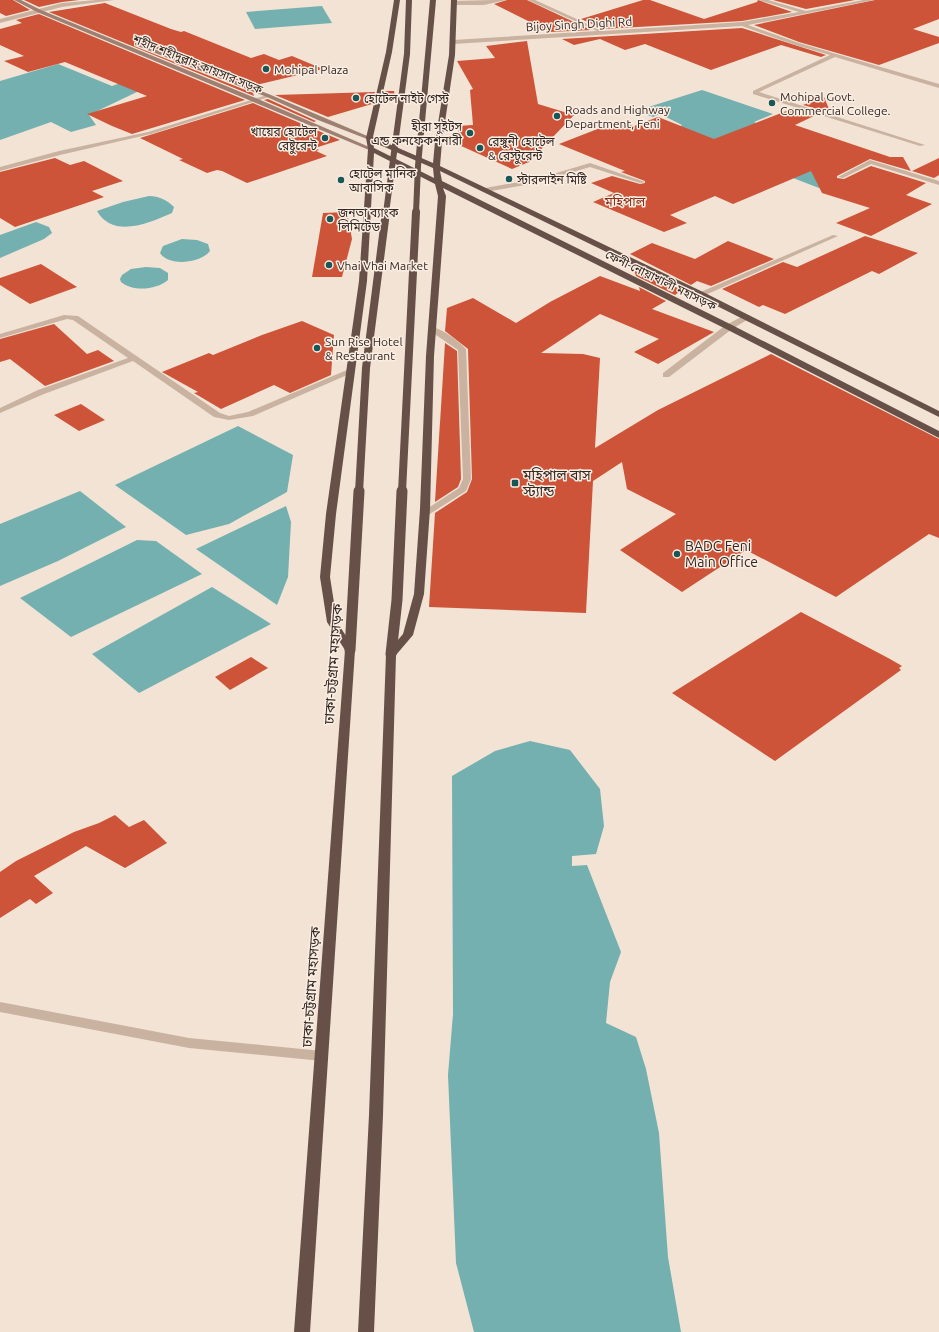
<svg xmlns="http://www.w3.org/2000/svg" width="939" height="1332" viewBox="0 0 939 1332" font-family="Ubuntu,'Noto Sans Bengali',sans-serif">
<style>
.water{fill:#73b0af}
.building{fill:#cd5438}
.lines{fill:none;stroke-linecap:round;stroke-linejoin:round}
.service{fill:#cab2a1;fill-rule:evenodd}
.minor{fill:#cab2a1;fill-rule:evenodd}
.secondary{fill:#9e8073;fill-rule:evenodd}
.trunk{fill:#665048;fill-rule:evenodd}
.trunk-bridge-far2{stroke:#665048;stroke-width:6}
.trunk-bridge-far1{stroke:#665048;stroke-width:8}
.trunk-bridge{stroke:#665048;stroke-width:11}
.poi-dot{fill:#185757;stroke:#faede2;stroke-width:1.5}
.labels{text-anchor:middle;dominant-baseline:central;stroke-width:3;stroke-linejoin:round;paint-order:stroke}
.far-street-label{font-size:12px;fill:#342824;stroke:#faede2}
.far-poi-label{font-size:12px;fill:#342824;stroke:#faede2;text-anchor:start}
.far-quarter-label{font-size:13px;fill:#872d19;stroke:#faede2}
.poi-label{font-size:14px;fill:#342824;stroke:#faede2;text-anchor:start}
.street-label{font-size:14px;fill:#342824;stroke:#faede2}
</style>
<rect width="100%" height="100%" fill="#f2e3d5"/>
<g class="water">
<polygon points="322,6 332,23 255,29 246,12"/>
<polygon points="58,64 112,86 129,80 141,90 89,115 96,125 71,132 51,122 0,140 0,81"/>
<polygon points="702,90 773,114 754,122 790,137 762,152 838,178 819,188 674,132 682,125 660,114 653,117 636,111"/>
<path d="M149,196C159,196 167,200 174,207L172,213C149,223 113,239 97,211L123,202Z"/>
<polygon points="36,222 49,227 52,233 44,239 0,258 0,235"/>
<path d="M182,239L197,240L208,244L210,251C201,263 169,267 160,253L163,246Z"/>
<path d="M146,267L160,268L168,273V280C156,290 133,292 121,282L120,279L122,275L131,269Z"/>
<polygon points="238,426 293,455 287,492 229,524 186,535 115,485"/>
<polygon points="80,491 126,527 58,561 0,586 0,524"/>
<polygon points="286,506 291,522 288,577 277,605 196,549"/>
<polygon points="137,540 156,541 202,574 71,637 20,598"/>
<polygon points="212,587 271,624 139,693 92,654"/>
<polygon points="530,741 570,750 600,789 604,826 596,854 572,856 572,866 587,865 621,952 610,982 606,1023 636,1037 646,1069 659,1133 668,1257 681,1332 474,1332 456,1263 448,1075 453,1014 452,776 495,751"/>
</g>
<g class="building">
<polygon points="0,0 13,0 30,10 6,16 0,13"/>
<polygon points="24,0 79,0 62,2 39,7"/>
<polygon points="507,0 527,0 591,30 550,32 494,4"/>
<polygon points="643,0 650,0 704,19 757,2 758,0 792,12 742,21 603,29 581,19"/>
<polygon points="773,0 855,0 806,9"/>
<polygon points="875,0 939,0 939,19 913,29 939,37 939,43 879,65 799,42 754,25"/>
<polygon points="105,3 171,29 181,32 184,31 251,58 264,54 279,60 292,56 323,69 252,86 140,42 134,42 134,46 253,93 254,96 49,12"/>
<polygon points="39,14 245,100 132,134 112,126 87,114 147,96 65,62 28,72 4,61 24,56 0,45 0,29 22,23 16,20"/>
<polygon points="742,28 826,55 821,57 781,45 711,70 645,44 625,50 600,39 574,45 562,39"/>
<polygon points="527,41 538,104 574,115 529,162 512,169 459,145 458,126 473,125 470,90 473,89 457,61 495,58 486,46"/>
<polygon points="385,91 394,91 395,97 383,100"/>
<polygon points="375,92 372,104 328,117 275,95"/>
<polygon points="824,97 829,109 825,111 803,105"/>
<polygon points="268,99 316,121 314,122 264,100"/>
<polygon points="253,103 340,140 315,148 319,150 316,151 327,156 247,183 222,171 217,170 207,173 179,160 183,159 140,138"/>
<polygon points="794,108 816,115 795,125 890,157 903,157 911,171 870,159 837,176 837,178 844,179 871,166 926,183 906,195 932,204 871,236 836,223 870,208 822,193 811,171 733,204 715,196 670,215 687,223 664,232 593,202 614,193 591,183 612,176 640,184 645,183 645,181 621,172 625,171 559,144 618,121 634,126 658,117 714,139"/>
<polygon points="55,158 70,165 84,161 123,181 92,191 104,197 15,227 0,218 0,172"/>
<polygon points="939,158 939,175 934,178 912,171"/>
<polygon points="347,212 352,239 342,277 312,277 323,213"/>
<polygon points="865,236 918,253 879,274 872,271 785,314 763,305 759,307 722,289 783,262 797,267"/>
<polygon points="728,241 774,259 711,286 697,281 691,285 630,254 652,243 695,259"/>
<polygon points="41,264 77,287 30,304 0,285 0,278"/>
<polygon points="633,267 682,290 675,295 636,276"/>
<polygon points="600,276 640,291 639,287 666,301 652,309 714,332 658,364 634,352 659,339 600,314 541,353 583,354 600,358 595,448 658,410 771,354 939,439 939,538 929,534 836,597 746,550 682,592 620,550 676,514 627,489 622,462 593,481 586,613 429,607 435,513 467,492 472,479 468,349 445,331 447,308 473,298 516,323 550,302"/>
<polygon points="302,321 334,335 331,375 290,393 274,385 221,409 194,393 198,392 162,372 209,353 213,355 262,335"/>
<polygon points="54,324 87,354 98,350 114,361 45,386 10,359 0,362 0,339"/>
<polygon points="445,343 457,351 461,479 458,487 435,502"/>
<polygon points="81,404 105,420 79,431 54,415"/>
<polygon points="801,612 890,659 902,666 899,668 901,670 775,761 672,693"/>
<polygon points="251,657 268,668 230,690 215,677"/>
<polygon points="115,815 129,827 144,820 167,843 125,868 86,846 34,876 53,893 36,904 30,899 0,918 0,872 16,861 74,832 99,823"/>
</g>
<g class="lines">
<path class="service" d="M430,327C439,326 460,342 466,349L471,479L466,491L425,517L421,514L422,512L459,488L463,479L458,350L430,331Z"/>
<g class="minor">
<polygon points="96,0 114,0 62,7 0,23 0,19 62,3"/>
<polygon points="493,0 506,0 484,5 454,5 451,3 454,1"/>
<polygon points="528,0 535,0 603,31 742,22 799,12 759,0 768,0 806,11 863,0 874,0 748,25 799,43 939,84 939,88 835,57 759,92 925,145 920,146 753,94 753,91 830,55 795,45 742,26 453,44 450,42 453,40 597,31"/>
<polygon points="267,95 272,96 151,134 60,155 0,171 0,167 59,151 148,132"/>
<polygon points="870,160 939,181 939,185 871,164 843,178 838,177"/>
<polygon points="590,163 645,182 640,183 590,167 537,183 485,192 482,190 485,188 536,179"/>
<polygon points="833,235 838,236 703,296 696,294"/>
<polygon points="64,315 78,316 220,413 229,416 248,412 347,370 353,370 354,372 253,416 229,420 214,417 133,361 44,394 0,413 0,408 38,390 128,358 73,320 67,319 0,338 0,334"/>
<polygon points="745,315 748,315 752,317 732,329 669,377 663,377 663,373 726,325"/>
<polygon points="0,1002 189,1038 322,1051 327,1052 328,1056 327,1060 322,1061 189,1048 0,1012"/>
</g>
<g class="secondary">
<polygon points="14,0 21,0 41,10 258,99 374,149 369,150 37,12"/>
<polygon points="135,43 139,43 271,95 372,138 367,139 318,120 267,97 135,45"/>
</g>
<path class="trunk" d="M394,0H400L392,52L373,137L433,163L435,142L449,55L451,0H457L455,55L442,142L440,166L703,292L939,411V417L697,296L440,171L442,181L732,325L939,431V438L726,329L443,188L446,196L434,356L430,509L424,594L413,635L396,655L383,1115L374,1332H358L369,1115L386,654L403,634L414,594L420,509L426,356L438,196L435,184L374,153L367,281L336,514L330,577L337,622L355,650L310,1332H294L345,650L327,622L320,577L326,514L359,281L368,149L366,138L386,52ZM373,142L433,168L434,178L374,148Z"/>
<g class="trunk-bridge-far2">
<polyline points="386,213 407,54 409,0"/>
<polyline points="416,213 418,166 433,0"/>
</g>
<g class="trunk-bridge-far1">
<polyline points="359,492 366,368 386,212"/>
<polyline points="402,492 416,212"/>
</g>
<g class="trunk-bridge">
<polyline points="350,650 359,491"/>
<polyline points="391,654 397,600 402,491"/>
</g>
</g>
<g class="poi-dot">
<circle cx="266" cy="69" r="4"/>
<circle cx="356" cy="98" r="4"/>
<circle cx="772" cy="103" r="4"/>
<circle cx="557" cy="116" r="4"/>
<circle cx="470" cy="133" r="4"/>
<circle cx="325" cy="138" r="4"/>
<circle cx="480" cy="148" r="4"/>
<circle cx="509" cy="179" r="4"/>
<circle cx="341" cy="180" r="4"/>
<circle cx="330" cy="219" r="4"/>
<circle cx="329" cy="265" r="4"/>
<circle cx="317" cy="348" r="4"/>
<rect x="511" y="479" width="8" height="8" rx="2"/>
<circle cx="677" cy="554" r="4"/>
</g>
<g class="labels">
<g class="far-street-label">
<text transform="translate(579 24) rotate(-3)">Bijoy Singh Dighi Rd</text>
<text transform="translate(198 64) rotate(22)">শহীদ শহীদুল্লাহ কায়সার সড়ক</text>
<text transform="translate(661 280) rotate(26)">ফেনী-নোয়াখালী মহাসড়ক</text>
</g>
<g class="far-poi-label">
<text x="274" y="69">Mohipal Plaza</text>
<text x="780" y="96">Mohipal Govt.<tspan x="780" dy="14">Commercial College.</tspan></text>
<text x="364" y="98">হোটেল নাইট গেস্ট</text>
<text x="565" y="109">Roads and Highway<tspan x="565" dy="14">Department, Feni</tspan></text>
<text x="462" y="126" text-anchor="end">হীরা সুইটস<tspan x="462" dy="14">এন্ড কনফেকশনারী</tspan></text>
<text x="317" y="131" text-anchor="end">খায়ের হোটেল<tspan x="317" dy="14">রেষ্টুরেন্ট</tspan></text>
<text x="488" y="141">রেঙ্গুনী হোটেল<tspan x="488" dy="14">&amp; রেস্টুরেন্ট</tspan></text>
<text x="349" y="173">হোটেল মানিক<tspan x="349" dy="14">আবাসিক</tspan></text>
<text x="517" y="179">স্টারলাইন মিষ্টি</text>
<text x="338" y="212">জনতা ব্যাংক<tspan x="338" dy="14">লিমিটেড</tspan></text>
<text x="337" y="265">Vhai Vhai Market</text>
<text x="325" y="341">Sun Rise Hotel<tspan x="325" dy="14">&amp; Restaurant</tspan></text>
</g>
<g class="far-quarter-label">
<text x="625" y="201">মহিপাল</text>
</g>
<g class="poi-label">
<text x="523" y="475">মহিপাল বাস<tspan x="523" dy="16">স্ট্যান্ড</tspan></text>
<text x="685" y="546">BADC Feni<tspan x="685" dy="16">Main Office</tspan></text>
</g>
<g class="street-label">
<text transform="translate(333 664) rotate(-86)">ঢাকা-চট্টগ্রাম মহাসড়ক</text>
<text transform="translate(311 987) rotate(-86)">ঢাকা-চট্টগ্রাম মহাসড়ক</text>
</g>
</g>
</svg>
